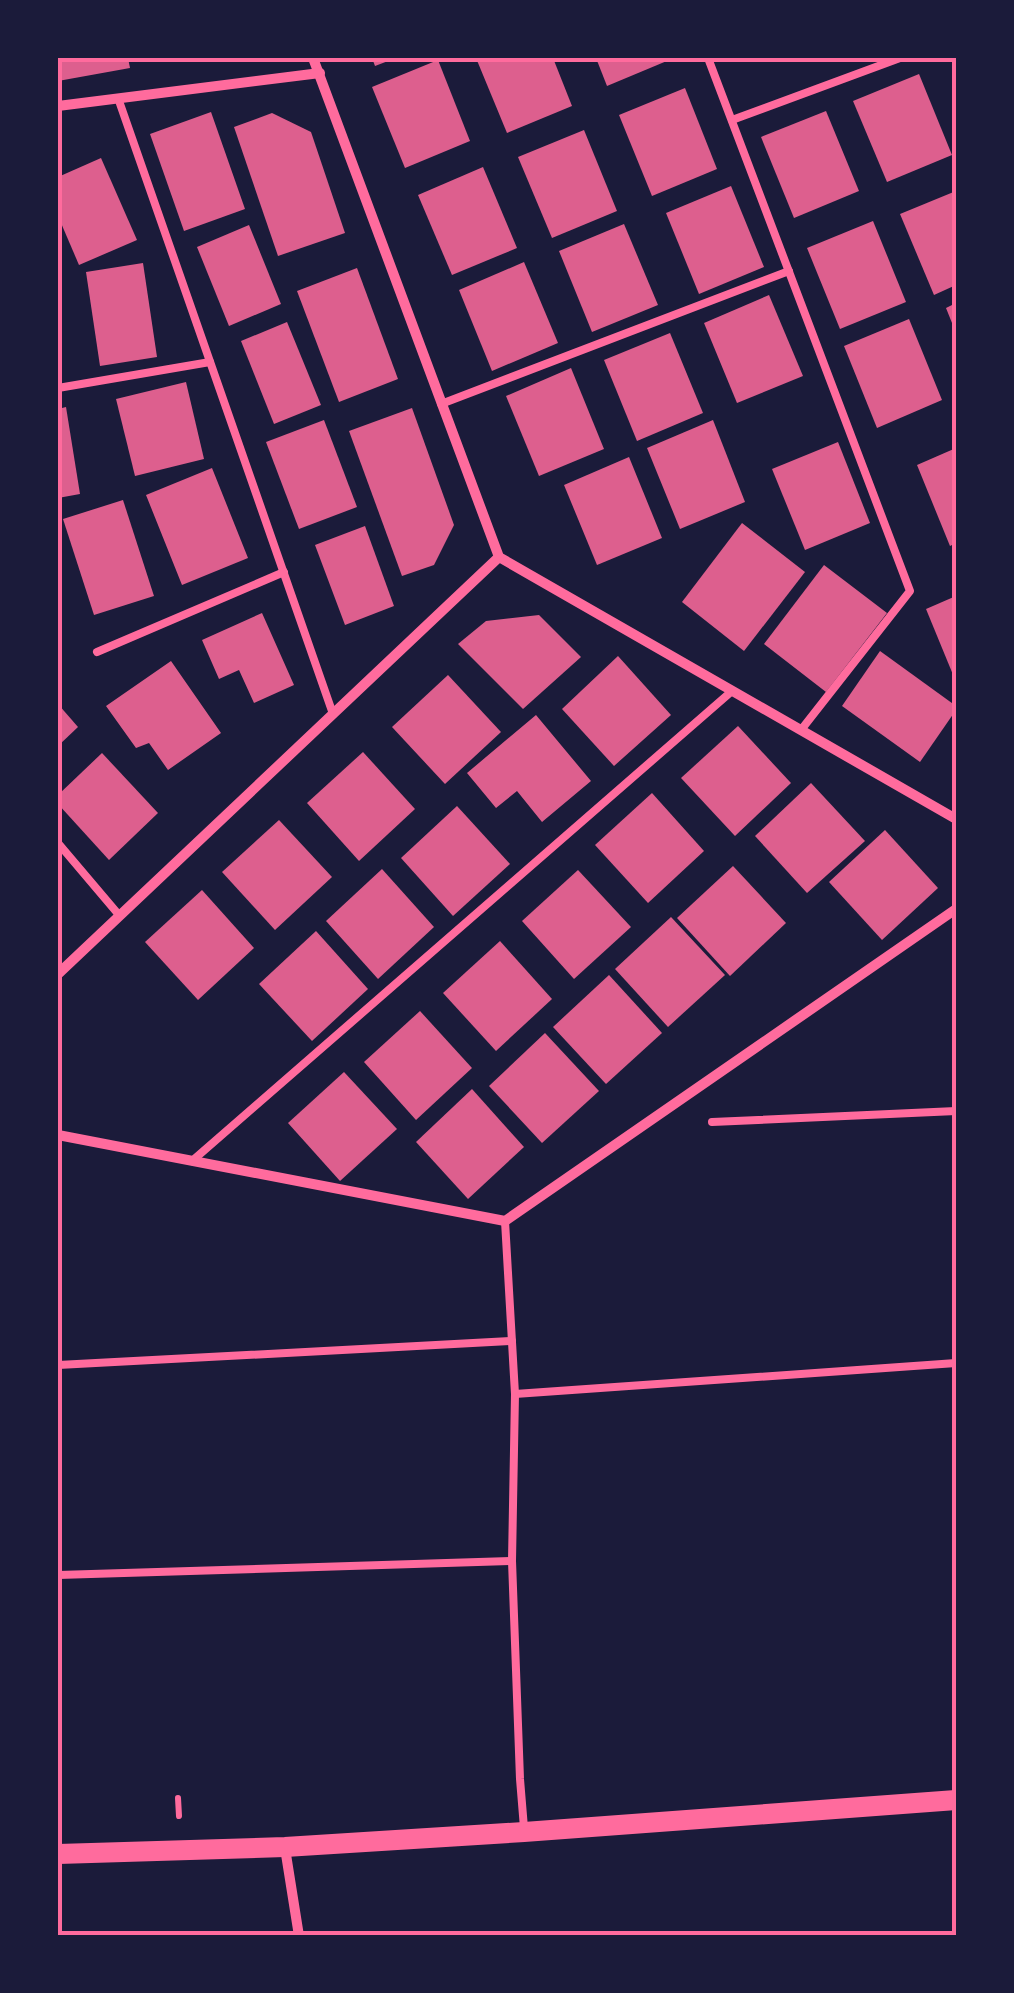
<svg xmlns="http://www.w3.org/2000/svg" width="1014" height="1993" viewBox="0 0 1014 1993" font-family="Roboto,sans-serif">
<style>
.building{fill:#dd5f8e}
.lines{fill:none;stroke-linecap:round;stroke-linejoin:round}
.path{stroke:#ff6b9d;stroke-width:6}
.service{stroke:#ff6b9d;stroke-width:8}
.minor{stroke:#ff6b9d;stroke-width:10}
.secondary{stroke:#ff6b9d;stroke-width:20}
.neatline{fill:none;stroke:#ff6b9d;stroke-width:4}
</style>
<rect width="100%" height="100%" fill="#1b1b3a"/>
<g class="building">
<polygon points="58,58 128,58 130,68 58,81"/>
<polygon points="372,58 396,58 375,66"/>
<polygon points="476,58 553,58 572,106 507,133"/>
<polygon points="596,58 674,58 607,86"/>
<polygon points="438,60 470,141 405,168 372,87"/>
<polygon points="919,74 952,155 887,182 853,101"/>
<polygon points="685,88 717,169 652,196 619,115"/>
<polygon points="826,111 859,191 794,218 761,137"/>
<polygon points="211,112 245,209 184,231 150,134"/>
<polygon points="272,113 311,132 345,233 278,256 234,127"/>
<polygon points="584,130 617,211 552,238 518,157"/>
<polygon points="101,158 137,240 79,265 58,216 58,177"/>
<polygon points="483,167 517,248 452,275 418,195"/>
<polygon points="731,186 764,267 699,294 666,213"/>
<polygon points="956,191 956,285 934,295 900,214"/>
<polygon points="873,221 906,302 840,329 807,248"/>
<polygon points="624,224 658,305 592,332 559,251"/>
<polygon points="249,225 281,304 229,326 197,247"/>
<polygon points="524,262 558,343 492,371 459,290"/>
<polygon points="143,263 157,357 100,366 86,272"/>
<polygon points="357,268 398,379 339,402 297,291"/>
<polygon points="769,295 803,376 737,403 704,323"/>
<polygon points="956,303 956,333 946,308"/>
<polygon points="909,319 942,400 877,428 844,346"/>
<polygon points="287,322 321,405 274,424 241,341"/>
<polygon points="670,333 703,413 637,441 604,360"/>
<polygon points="571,368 604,449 539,476 506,396"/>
<polygon points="186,382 204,459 135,476 116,399"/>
<polygon points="66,407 80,494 58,498 58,409"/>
<polygon points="412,408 454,525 434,565 402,576 349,431"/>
<polygon points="324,420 357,507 299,529 266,442"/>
<polygon points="713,420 745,502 680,529 647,448"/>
<polygon points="838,442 870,523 805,550 772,469"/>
<polygon points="956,448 956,543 950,546 917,465"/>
<polygon points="629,457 662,538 597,565 564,485"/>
<polygon points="212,468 248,558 182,585 146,495"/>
<polygon points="123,500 154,596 94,615 63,519"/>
<polygon points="742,523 805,572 744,651 682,602"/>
<polygon points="365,526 394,606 345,625 315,545"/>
<polygon points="824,565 887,613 826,692 764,644"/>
<polygon points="956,596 956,682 926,609"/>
<polygon points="262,613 294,685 254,703 239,670 219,679 202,640"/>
<polygon points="539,615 581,657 523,709 458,644 486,621"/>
<polygon points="880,651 956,706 956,710 920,762 842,706"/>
<polygon points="618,656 671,715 614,766 562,709"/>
<polygon points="171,661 221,733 168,770 149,743 136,748 106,706"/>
<polygon points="448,675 501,732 445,784 392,727"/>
<polygon points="58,704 78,727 58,746"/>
<polygon points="536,715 591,781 542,822 517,791 496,808 467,773"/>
<polygon points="738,726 791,783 735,836 681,778"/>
<polygon points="363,752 415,809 359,861 307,803"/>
<polygon points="102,753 158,813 109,860 58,804 58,795"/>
<polygon points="811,783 865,841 807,893 755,836"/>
<polygon points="652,793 704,851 648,903 595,845"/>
<polygon points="457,806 510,864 453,916 401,858"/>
<polygon points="279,820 332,877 275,930 222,872"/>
<polygon points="885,830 938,888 882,940 829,882"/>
<polygon points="733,866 786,923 730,976 677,918"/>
<polygon points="382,869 434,927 378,979 326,921"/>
<polygon points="578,870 631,927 574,979 522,921"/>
<polygon points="202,890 254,948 198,1000 145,942"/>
<polygon points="671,917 725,975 668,1027 615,969"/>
<polygon points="316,931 368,989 312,1041 259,984"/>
<polygon points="500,941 552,999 496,1051 443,993"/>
<polygon points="609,975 662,1033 606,1084 553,1027"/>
<polygon points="420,1011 472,1068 416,1120 364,1062"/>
<polygon points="545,1033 599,1091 542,1143 489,1086"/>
<polygon points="344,1072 397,1129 340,1181 288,1123"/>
<polygon points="472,1089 524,1147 468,1199 416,1142"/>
</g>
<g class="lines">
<polyline class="path" points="178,1798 179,1816"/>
<g class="service">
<polyline points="708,58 910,591 801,730"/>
<polyline points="118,98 333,714"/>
<polyline points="732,120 900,58"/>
<polyline points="58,388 210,362"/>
<polyline points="441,404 789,271"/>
<polyline points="97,652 284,572"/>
<polyline points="58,843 119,915"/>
<polyline points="712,1122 956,1111"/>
<polyline points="192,1161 732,691"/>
<polyline points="505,1221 515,1394 512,1561 520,1779 524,1828"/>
<polyline points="58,1365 512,1341"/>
<polyline points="515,1394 956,1363"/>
<polyline points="58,1575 512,1561"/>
</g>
<g class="minor">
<polyline points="313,58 499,557 956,819"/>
<polyline points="58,106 320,73"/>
<polyline points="58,974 499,557"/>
<polyline points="58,1135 505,1221 956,909"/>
<polyline points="285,1848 299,1936"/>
</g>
<polyline class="secondary" points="58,1854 285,1847 524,1832 956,1800"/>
</g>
<rect width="1014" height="1993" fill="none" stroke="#1b1b3a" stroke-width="120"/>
<rect x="60" y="60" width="894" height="1873" class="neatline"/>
</svg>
